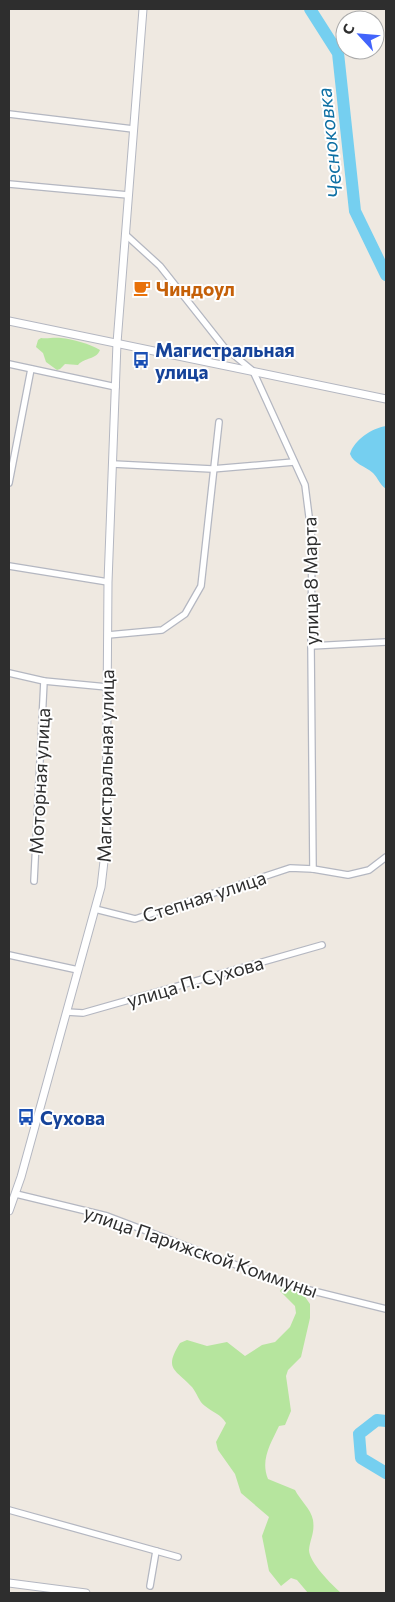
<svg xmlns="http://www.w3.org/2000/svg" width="395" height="1602" viewBox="0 0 395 1602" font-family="Commissioner,sans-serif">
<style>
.green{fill:#b6e59e}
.water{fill:#75cff0}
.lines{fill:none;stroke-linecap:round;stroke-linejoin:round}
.river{stroke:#75cff0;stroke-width:12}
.minor-casing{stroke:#b4b7c1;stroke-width:8}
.tertiary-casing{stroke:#b4b7c1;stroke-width:9}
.minor{stroke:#fff;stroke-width:5.5}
.tertiary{stroke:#fff;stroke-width:7}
.labels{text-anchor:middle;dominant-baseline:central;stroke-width:4;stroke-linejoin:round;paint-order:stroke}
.food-label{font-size:19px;font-weight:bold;fill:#c56008;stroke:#fff;text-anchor:start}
.transit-label{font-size:19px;font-weight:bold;fill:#164399;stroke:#fff;text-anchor:start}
.street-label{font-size:19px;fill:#2e2e2e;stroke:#fff}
.water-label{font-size:20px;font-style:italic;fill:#0d6fa3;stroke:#fff}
</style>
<rect width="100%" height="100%" fill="#efe9e1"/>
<g class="green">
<path d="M41,338C47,339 54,337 61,338C73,339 90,344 100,350C96,360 85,357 78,365L65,364L60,369L57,370L46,362L43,353L36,347L38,340Z"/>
<path d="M284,1286L303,1294L310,1304V1318L301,1357L288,1370L286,1376L291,1411L285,1425L279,1426C271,1443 260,1460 268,1479L295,1490C300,1500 311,1509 313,1520C315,1533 310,1539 309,1550C309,1562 332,1585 341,1593H308L297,1580L291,1578L281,1586L269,1571L262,1536L269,1517L241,1493L235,1474L218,1450L216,1442L226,1423C221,1414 212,1412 205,1406C199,1402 197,1393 192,1387C176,1369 163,1370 180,1343L187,1340L207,1346L227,1342L245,1356L262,1345L275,1342L290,1327L296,1313L295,1306L280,1291Z"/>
</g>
<path class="water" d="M386,426V489C380,485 378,478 373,473C365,466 354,464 350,454C354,440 372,428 386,426Z"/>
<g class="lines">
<g class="river">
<polyline points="310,9 338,53 355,211 386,275"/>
<polyline points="386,1421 377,1420 359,1434 361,1458 386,1473"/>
</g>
<g class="minor-casing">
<g id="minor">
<polyline points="9,114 133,129"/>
<polyline points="9,184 128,195"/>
<polyline points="126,235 160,266 224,347 253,371 305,485 312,540 311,646 313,869"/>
<polyline points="9,364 116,387"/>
<polyline points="113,464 212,469 294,462"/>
<polyline points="9,483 31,369"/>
<polyline points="9,566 108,582"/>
<polyline points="108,635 162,630 185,614 201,586 219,422"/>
<polyline points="311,646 386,642"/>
<polyline points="9,673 44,681 107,687"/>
<polyline points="34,881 44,681"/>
<polyline points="95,909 135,919 290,868 313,869 348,875 369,870 386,857"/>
<polyline points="9,955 78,970"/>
<polyline points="67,1012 83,1013 322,945"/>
<polyline points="16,1194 107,1216 289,1285 386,1309"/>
<polyline points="9,1510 178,1557"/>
<polyline points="150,1586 156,1551"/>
</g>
</g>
<g class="tertiary-casing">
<g id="tertiary">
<polyline points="9,321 386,399"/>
<polyline points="9,1211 21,1177 101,887 106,844 108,582 117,343 143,9"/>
<polyline points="9,1583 86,1593"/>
</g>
</g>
<use href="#minor" class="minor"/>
<use href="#tertiary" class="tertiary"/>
</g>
<defs>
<g id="cafe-bare" transform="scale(1.35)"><path d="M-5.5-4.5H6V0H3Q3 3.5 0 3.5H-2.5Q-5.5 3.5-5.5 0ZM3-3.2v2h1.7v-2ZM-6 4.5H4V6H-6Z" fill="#e8710a" stroke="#fff" stroke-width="2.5" paint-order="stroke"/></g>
<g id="bus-bare" transform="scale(1.35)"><path d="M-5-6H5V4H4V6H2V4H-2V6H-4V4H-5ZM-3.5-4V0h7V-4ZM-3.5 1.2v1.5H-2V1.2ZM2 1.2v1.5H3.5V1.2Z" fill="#1a4fb4" stroke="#fff" stroke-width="2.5" paint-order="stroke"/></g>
</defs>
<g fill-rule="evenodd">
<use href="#cafe-bare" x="142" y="288"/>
<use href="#bus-bare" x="141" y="360"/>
<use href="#bus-bare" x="26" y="1117"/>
</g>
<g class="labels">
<g class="food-label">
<text x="156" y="288">Чиндоул</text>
</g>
<g class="transit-label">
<text x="155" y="349">Магистральная<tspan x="155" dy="22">улица</tspan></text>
<text x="40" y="1117">Сухова</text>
</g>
<g class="street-label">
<text transform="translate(310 581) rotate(-91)">улица 8 Марта</text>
<text transform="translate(105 766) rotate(-89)">Магистральная улица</text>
<text transform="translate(39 781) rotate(-87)">Моторная улица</text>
<text transform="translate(204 896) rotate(-18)">Степная улица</text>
<text transform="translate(195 981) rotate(-16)">улица П. Сухова</text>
<text transform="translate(201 1251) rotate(19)">улица Парижской Коммуны</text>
</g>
<g class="water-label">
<text transform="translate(329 143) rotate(-96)">Чесноковка</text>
</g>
</g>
<rect width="395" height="1602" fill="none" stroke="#2e2e2e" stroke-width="20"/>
<g transform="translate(360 35) rotate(296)"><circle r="24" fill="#ffffff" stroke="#ababab"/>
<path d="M0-4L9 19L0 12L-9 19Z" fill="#4264fb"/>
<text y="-8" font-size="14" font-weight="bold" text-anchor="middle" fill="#2e2e2e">С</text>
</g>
</svg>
